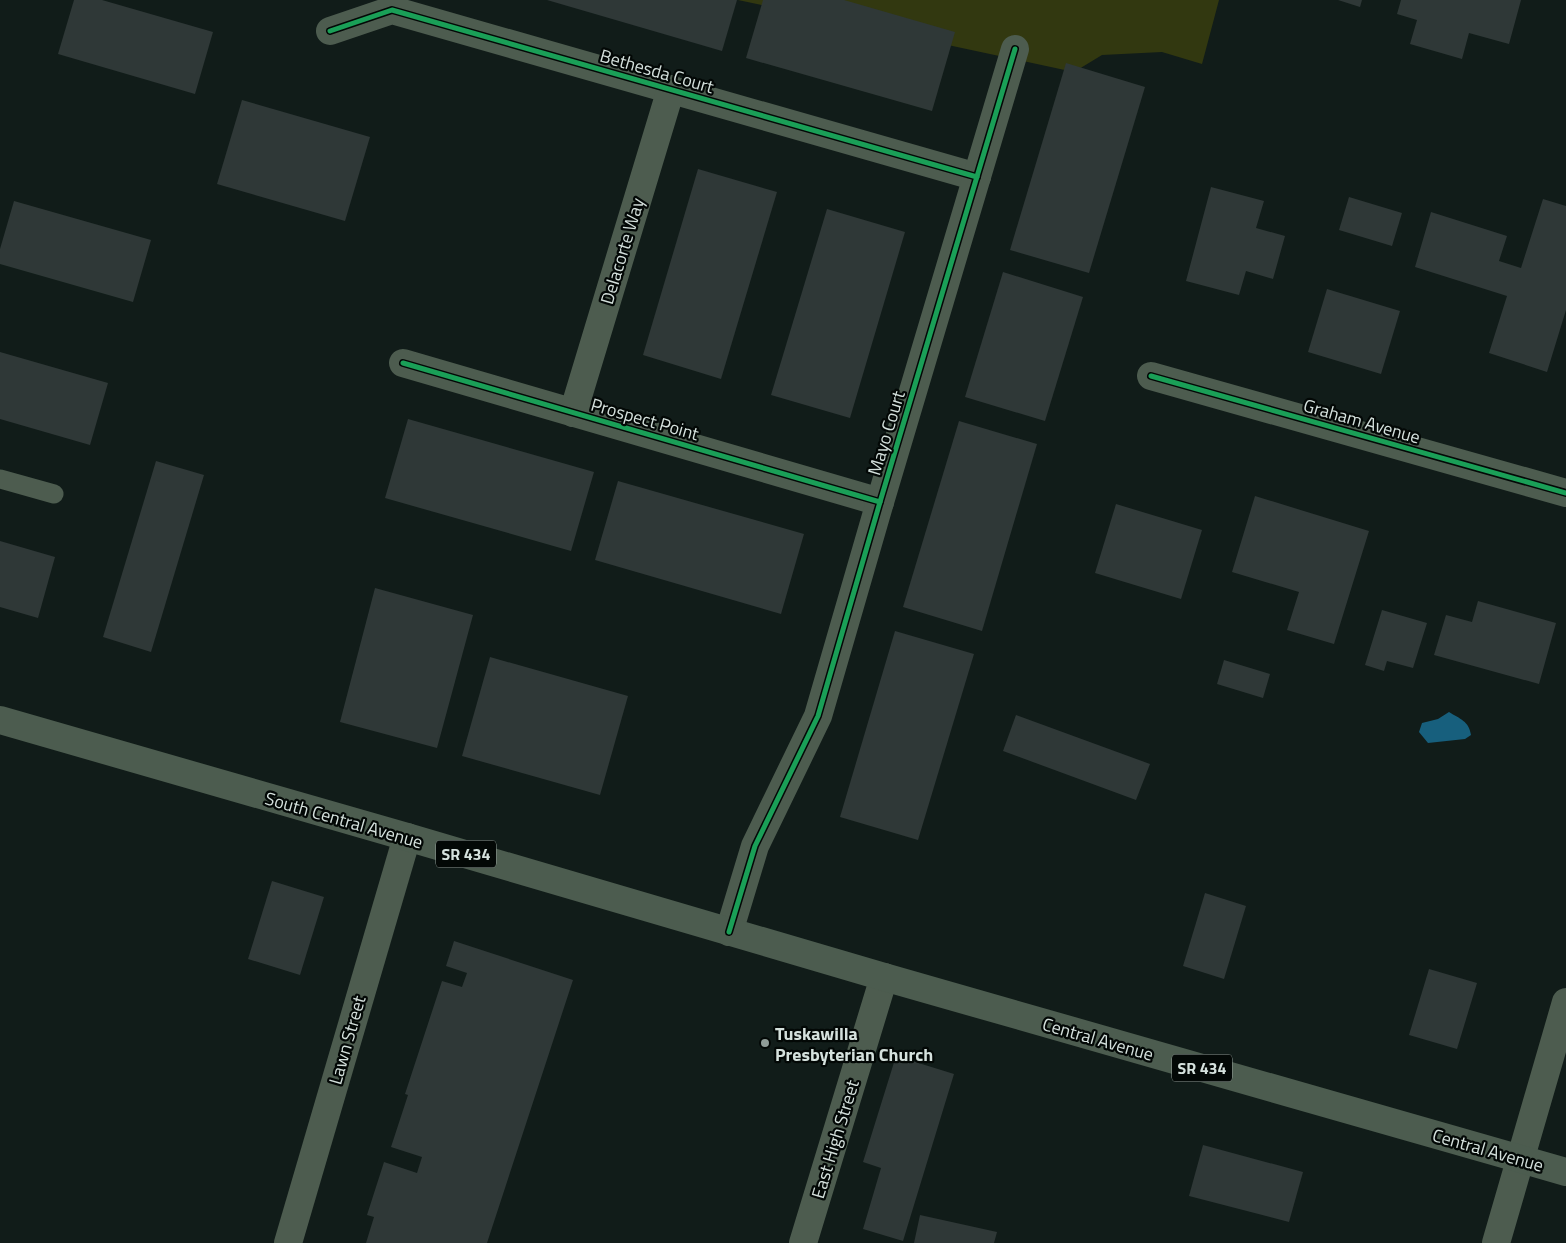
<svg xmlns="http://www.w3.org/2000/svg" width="1566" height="1243" viewBox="0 0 1566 1243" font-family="'Titillium Web',sans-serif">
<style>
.green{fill:#323810}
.water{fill:#175f7d}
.building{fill:#2f3837}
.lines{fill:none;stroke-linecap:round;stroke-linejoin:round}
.lane{stroke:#4d5c4f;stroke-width:19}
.street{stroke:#4d5c4f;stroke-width:28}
.primary{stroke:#4c5c4f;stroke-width:28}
.cycleway-casing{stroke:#030806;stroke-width:8}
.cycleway{stroke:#1a9f57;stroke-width:5}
.poi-dot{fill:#909c98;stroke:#030806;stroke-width:2}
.labels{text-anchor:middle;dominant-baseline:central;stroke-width:4.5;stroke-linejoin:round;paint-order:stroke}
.shield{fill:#030806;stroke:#96a09c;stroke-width:1}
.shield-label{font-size:16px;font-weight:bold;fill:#d5e1dd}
.street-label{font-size:18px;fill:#d5e1dd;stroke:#030806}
.poi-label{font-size:18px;font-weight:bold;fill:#d5e1dd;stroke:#030806;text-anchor:start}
</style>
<rect width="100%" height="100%" fill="#111c19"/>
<polygon class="green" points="738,0 1219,0 1202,64 1162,52 1102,55 1074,72"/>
<path class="water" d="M1449,712C1460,719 1469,721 1471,735L1465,739L1428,743L1419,732L1422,723L1438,719Z"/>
<g class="building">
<polygon points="74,0 102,0 213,32 195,94 58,54"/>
<polygon points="547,0 737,0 722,51"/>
<polygon points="763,0 844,0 955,32 932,111 746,58"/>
<polygon points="1338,0 1362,0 1360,7"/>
<polygon points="1401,0 1521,0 1509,44 1469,33 1462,59 1410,44 1417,20 1397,14"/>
<polygon points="1066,63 1145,87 1089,273 1010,250"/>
<polygon points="242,100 370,137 345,221 217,184"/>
<polygon points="698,169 777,192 721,379 643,355"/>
<polygon points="1211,187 1264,201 1256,228 1285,236 1273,279 1246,271 1239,295 1186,281"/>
<polygon points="1349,197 1402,213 1392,246 1339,230"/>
<polygon points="1543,199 1566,206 1566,310 1547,372 1489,353 1507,296 1415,267 1431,212 1507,236 1499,261 1521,268"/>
<polygon points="14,201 151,240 133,302 0,264 0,249"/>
<polygon points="827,209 905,232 850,418 771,395"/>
<polygon points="1003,272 1083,297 1045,421 965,397"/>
<polygon points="1327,289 1400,311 1381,374 1308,352"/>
<polygon points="0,352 108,383 90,445 0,419"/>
<polygon points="408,419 594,472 571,551 385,498"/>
<polygon points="959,421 1037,444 982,631 903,607"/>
<polygon points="156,461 204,475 151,652 103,637"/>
<polygon points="618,481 804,534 781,614 595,560"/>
<polygon points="1255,496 1369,531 1334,644 1287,630 1299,592 1232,572"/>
<polygon points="1116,504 1202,530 1181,599 1095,573"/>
<polygon points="0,541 55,557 38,618 0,607"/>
<polygon points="375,588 473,615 437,748 340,722"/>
<polygon points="1478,601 1556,623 1539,684 1434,655 1446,615 1472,622"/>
<polygon points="1382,610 1427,623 1413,668 1387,661 1384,671 1365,665"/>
<polygon points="895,631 974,654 918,840 840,817"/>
<polygon points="490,657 628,696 600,795 462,756"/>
<polygon points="1224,660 1270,674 1263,698 1217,684"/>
<polygon points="1016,715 1150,764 1136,800 1003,751"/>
<polygon points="272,881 324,897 300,975 248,959"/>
<polygon points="1205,893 1246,906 1224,979 1183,966"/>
<polygon points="454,941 573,980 487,1243 366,1243 374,1217 367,1215 384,1162 417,1173 422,1157 391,1147 408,1095 405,1094 442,981 462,987 467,973 446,966"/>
<polygon points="1429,969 1477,983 1457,1049 1409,1035"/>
<polygon points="896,1056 954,1074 903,1241 863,1229 881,1168 863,1162"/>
<polygon points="1203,1145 1303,1172 1289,1222 1189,1196"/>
<polygon points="920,1215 997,1232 994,1243 914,1243"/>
</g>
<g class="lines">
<polyline class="lane" points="0,479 54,494"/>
<g class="street">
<polyline points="330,31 392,10 977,177"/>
<polyline points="403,363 880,502"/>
<polyline points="1151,376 1566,493"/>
<polyline points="573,413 671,89"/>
<polyline points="729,932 755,846 818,716 880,502 1015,49"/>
<polyline points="288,1243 407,837"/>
<polyline points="803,1243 884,977"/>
<polyline points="1496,1243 1566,1002"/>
</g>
<polyline class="primary" points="0,720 407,837 884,977 1566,1172"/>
<g class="cycleway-casing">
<g id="cycleway">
<polyline points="330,31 392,10 977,177"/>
<polyline points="403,363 880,502"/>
<polyline points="1151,376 1566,493"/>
<polyline points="729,932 755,846 818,716 880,502 1015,49"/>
</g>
</g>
<use href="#cycleway" class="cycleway"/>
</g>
<circle class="poi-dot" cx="765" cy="1043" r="5"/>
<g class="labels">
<g class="shield">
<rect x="436" y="840.5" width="60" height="27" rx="4"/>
<rect x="1172" y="1054.5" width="60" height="27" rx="4"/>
</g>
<g class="shield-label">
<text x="466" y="854">SR 434</text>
<text x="1202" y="1068">SR 434</text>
</g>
<g class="street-label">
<text transform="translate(657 71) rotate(16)">Bethesda Court</text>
<text transform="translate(622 251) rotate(-73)">Delacorte Way</text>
<text transform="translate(645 419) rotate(16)">Prospect Point</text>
<text transform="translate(1362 421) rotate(16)">Graham Avenue</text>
<text transform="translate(886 433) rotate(-73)">Mayo Court</text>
<text transform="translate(344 820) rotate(16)">South Central Avenue</text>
<text transform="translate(1098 1039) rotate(16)">Central Avenue</text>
<text transform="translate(347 1040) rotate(-74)">Lawn Street</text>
<text transform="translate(835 1139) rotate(-73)">East High Street</text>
<text transform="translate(1488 1150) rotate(16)">Central Avenue</text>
</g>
<g class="poi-label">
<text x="775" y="1033">Tuskawilla<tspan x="775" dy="21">Presbyterian Church</tspan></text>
</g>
</g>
</svg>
